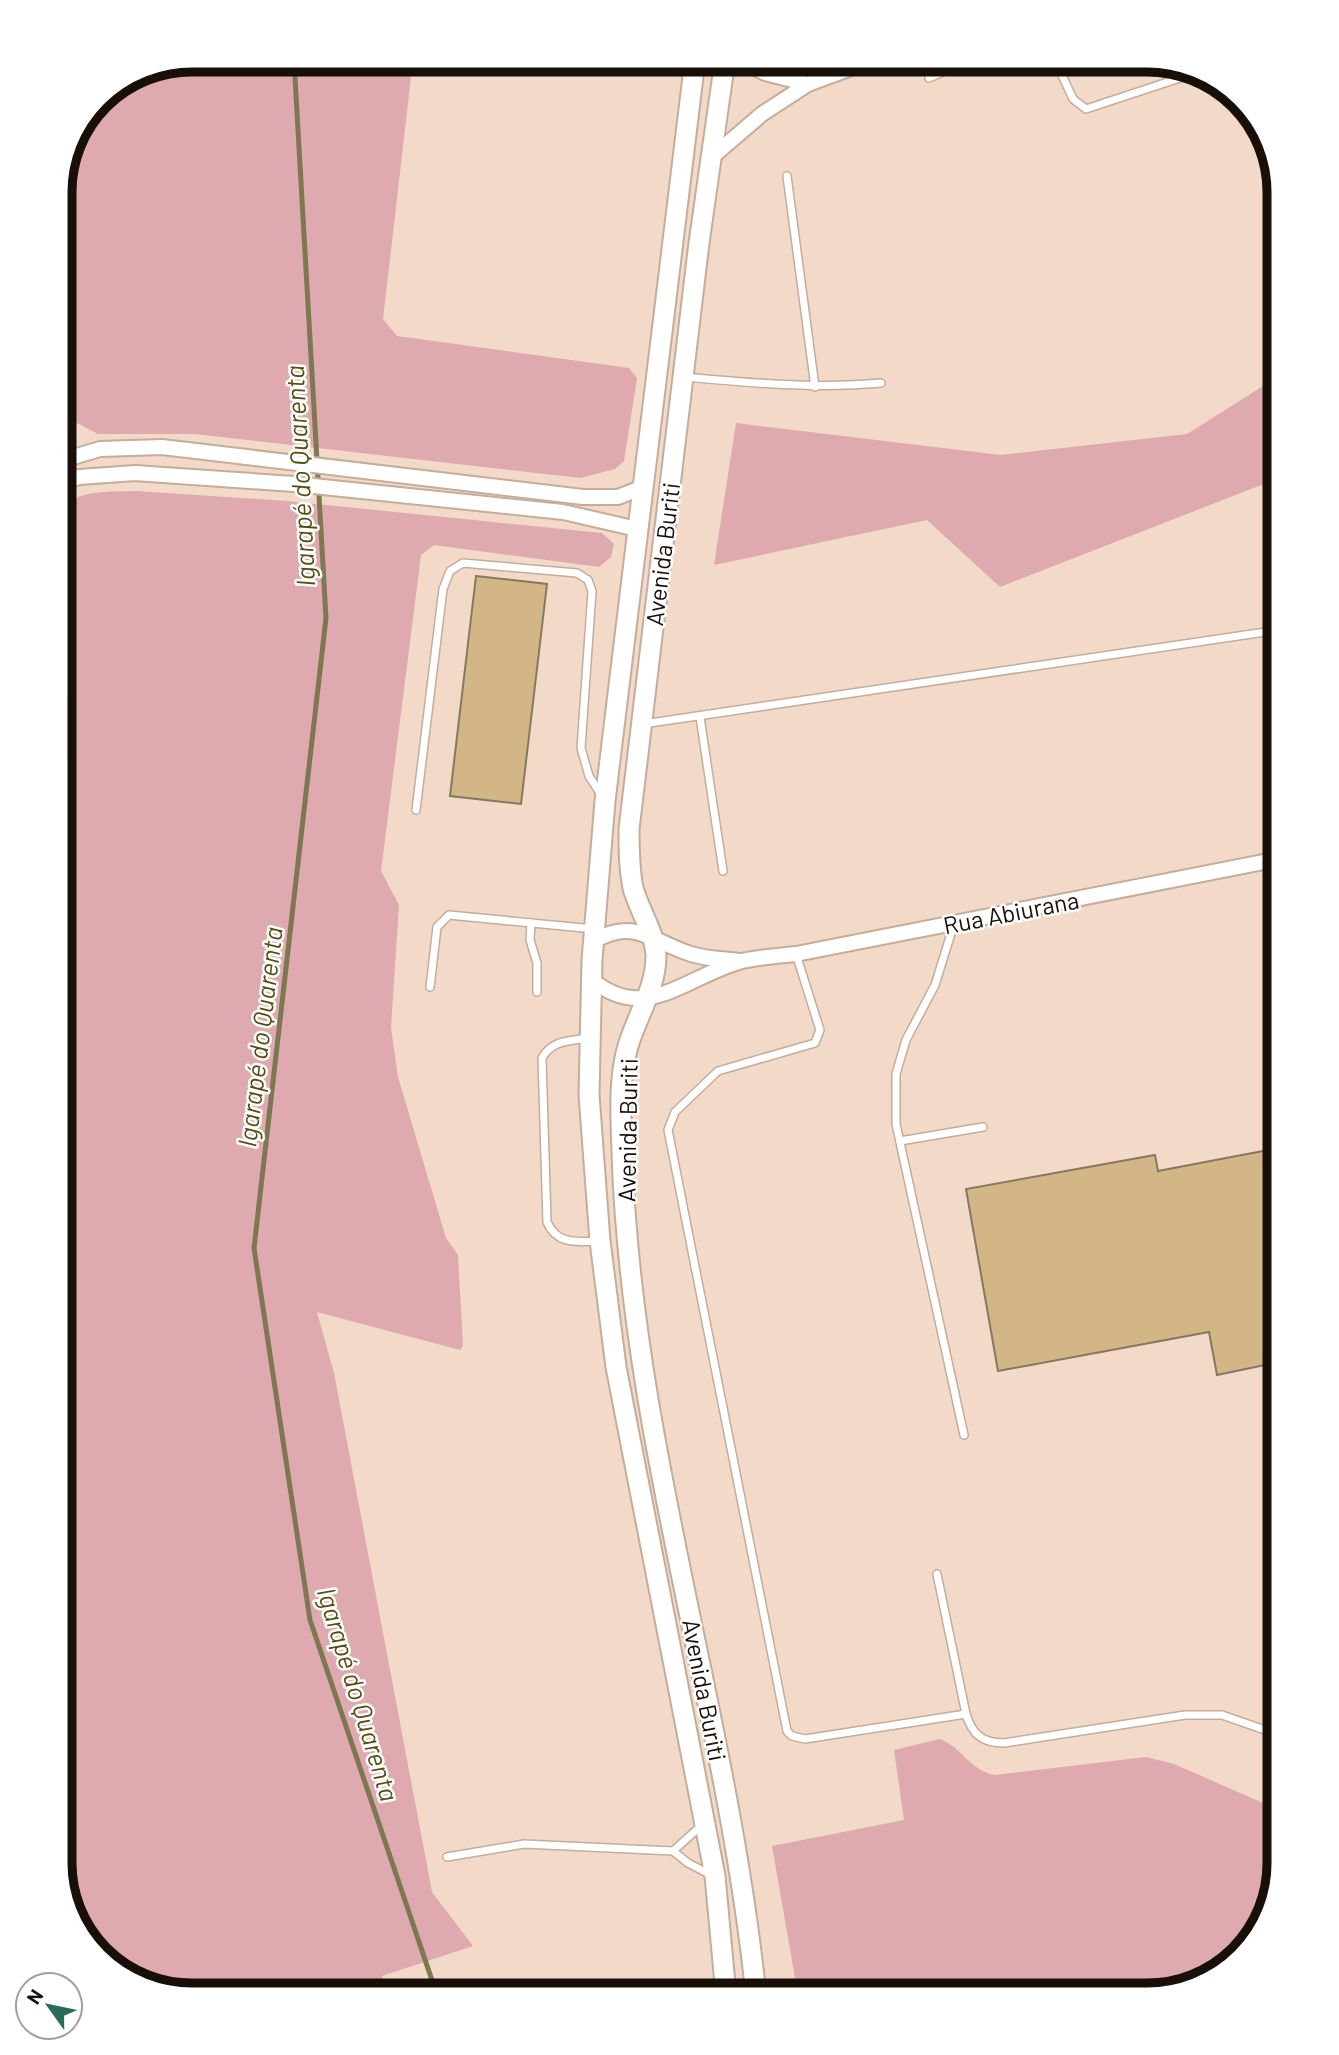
<svg xmlns="http://www.w3.org/2000/svg" width="1339" height="2055" viewBox="0 0 1339 2055" font-family="Barlow,sans-serif">
<style>
.green{fill:#dfa9b0}
.lines{fill:none;stroke-linecap:round;stroke-linejoin:round}
.stream{stroke:#7e7851;stroke-width:5}
.building{fill:#d2b685;stroke:#867861;stroke-width:2}
.lane-casing{stroke:#c5ac9b;stroke-width:10}
.street-casing{stroke:#c5ac9b;stroke-width:18}
.secondary-casing{stroke:#c5ac9b;stroke-width:23}
.lane{stroke:#fff;stroke-width:7}
.street{stroke:#fff;stroke-width:14}
.secondary{stroke:#fff;stroke-width:19}
.labels{text-anchor:middle;dominant-baseline:central;stroke-width:5;stroke-linejoin:round;paint-order:stroke}
.street-label{font-size:24px;fill:#180f09;stroke:#fff}
.water-label{font-size:26px;font-style:italic;fill:#554f0f;stroke:#fff}
.rim{fill:none;stroke:#180f09;stroke-width:9}
</style>
<rect width="100%" height="100%" fill="#f3d9c7"/>
<g class="green">
<polygon points="191,60 413,60 383,319 397,336 629,368 637,378 624,461 615,469 580,478 195,434 98,434 75,422 62,401 65,320 61,181 98,98 141,69"/>
<polygon points="1279,376 1279,478 1000,587 927,520 714,565 736,423 1001,455 1187,434"/>
<path d="M136,491L287,501L602,533L614,544L611,557L599,567L434,545L421,555L381,871L399,905L391,1028L398,1077L446,1238L458,1255L463,1346L460,1350L317,1312L334,1373L432,1892L473,1946L382,1976L383,1995H183L118,1974L73,1922L60,1864V510C76,489 111,492 136,491Z"/>
<path d="M940,1739C963,1748 968,1769 994,1775L1146,1757L1174,1764L1279,1810V1864L1258,1937L1206,1982L1148,1995H798L772,1846L904,1820L894,1750Z"/>
</g>
<g class="lines">
<polyline class="stream" points="294,60 326,618 254,1248 310,1620 437,1995"/>
</g>
<g class="building">
<polygon points="476,576 547,584 521,804 450,796"/>
<polygon points="1279,1148 1279,1362 1217,1375 1209,1332 998,1371 966,1189 1155,1155 1158,1171"/>
</g>
<g class="lines">
<g class="lane-casing">
<g id="lane">
<polyline points="1055,60 1073,99 1086,109 1195,73"/>
<polyline points="789,78 818,60"/>
<polyline points="929,78 971,60"/>
<polyline points="787,176 815,387"/>
<path d="M686,377C752,383 815,389 881,383"/>
<polyline points="700,717 723,871"/>
<polyline points="643,724 1279,630"/>
<polyline points="416,810 443,589 450,571 463,563 577,573 588,580 592,591 581,748 589,776 602,796"/>
<polyline points="531,923 530,940 537,963 537,992"/>
<polyline points="954,924 935,985 906,1040 896,1074 896,1124 964,1435"/>
<polyline points="796,954 820,1030 815,1043 718,1071 675,1112 668,1130 787,1731 792,1736 805,1739 966,1714"/>
<polyline points="430,987 437,927 449,915 594,929"/>
<path d="M588,1038C569,1041 552,1040 542,1058L547,1222C557,1245 577,1242 599,1241"/>
<polyline points="900,1141 983,1127"/>
<path d="M937,1574L966,1714C972,1734 982,1743 1004,1743L1185,1715H1222L1279,1735"/>
<polyline points="673,1851 702,1825"/>
<polyline points="447,1857 524,1844 673,1851 688,1863 711,1875"/>
</g>
</g>
<g class="street-casing">
<g id="street">
<polyline points="739,60 765,73 808,84"/>
<polyline points="713,156 762,114 808,84 873,60"/>
<polyline points="60,461 100,449 162,447 583,497 618,497 641,488"/>
<polyline points="60,483 79,477 135,473 294,484 563,512 637,529"/>
<path d="M594,941C635,917 652,942 691,954C706,959 724,959 740,961"/>
<path d="M591,979C645,1025 686,976 742,961C759,957 778,956 796,954L1279,859"/>
</g>
</g>
<g class="secondary-casing">
<g id="secondary">
<polyline points="695,60 605,801 592,960 589,1095 600,1241 616,1367 715,1876 726,1995"/>
<path d="M725,60L699,243L629,829C629,849 629,868 633,888C639,910 655,933 656,956C656,988 637,1016 628,1046C618,1079 621,1119 622,1153C631,1439 727,1713 756,1995"/>
</g>
</g>
<use href="#lane" class="lane"/>
<use href="#street" class="street"/>
<use href="#secondary" class="secondary"/>
</g>
<g class="labels">
<g class="street-label">
<text transform="translate(662 554) rotate(-83)">Avenida Buriti</text>
<text transform="translate(1011 912) rotate(-11)">Rua Abiurana</text>
<text transform="translate(627 1130) rotate(-89)">Avenida Buriti</text>
<text transform="translate(705 1690) rotate(79)">Avenida Buriti</text>
</g>
<g class="water-label">
<text transform="translate(299 476) rotate(-93)">Igarapé do Quarenta</text>
<text transform="translate(259 1037) rotate(-83)">Igarapé do Quarenta</text>
<text transform="translate(359 1694) rotate(73)">Igarapé do Quarenta</text>
</g>
</g>
<path d="M0 0H1339V2055H0ZM192 72H1147A120 120 0 0 1 1267 192V1863A120 120 0 0 1 1147 1983H192A120 120 0 0 1 72 1863V192A120 120 0 0 1 192 72Z" fill="#fff" fill-rule="evenodd"/>
<path class="rim" d="M192 72H1147A120 120 0 0 1 1267 192V1863A120 120 0 0 1 1147 1983H192A120 120 0 0 1 72 1863V192A120 120 0 0 1 192 72Z"/>
<g transform="translate(49 2006) rotate(303)"><circle r="33" fill="#ffffff" stroke="#a39f9d" stroke-width="2"/>
<path d="M0-5L12 26L0 18L-12 26Z" fill="#296c5e"/>
<text y="-10" font-size="19" font-weight="bold" text-anchor="middle" fill="#180f09">N</text>
</g>
</svg>
